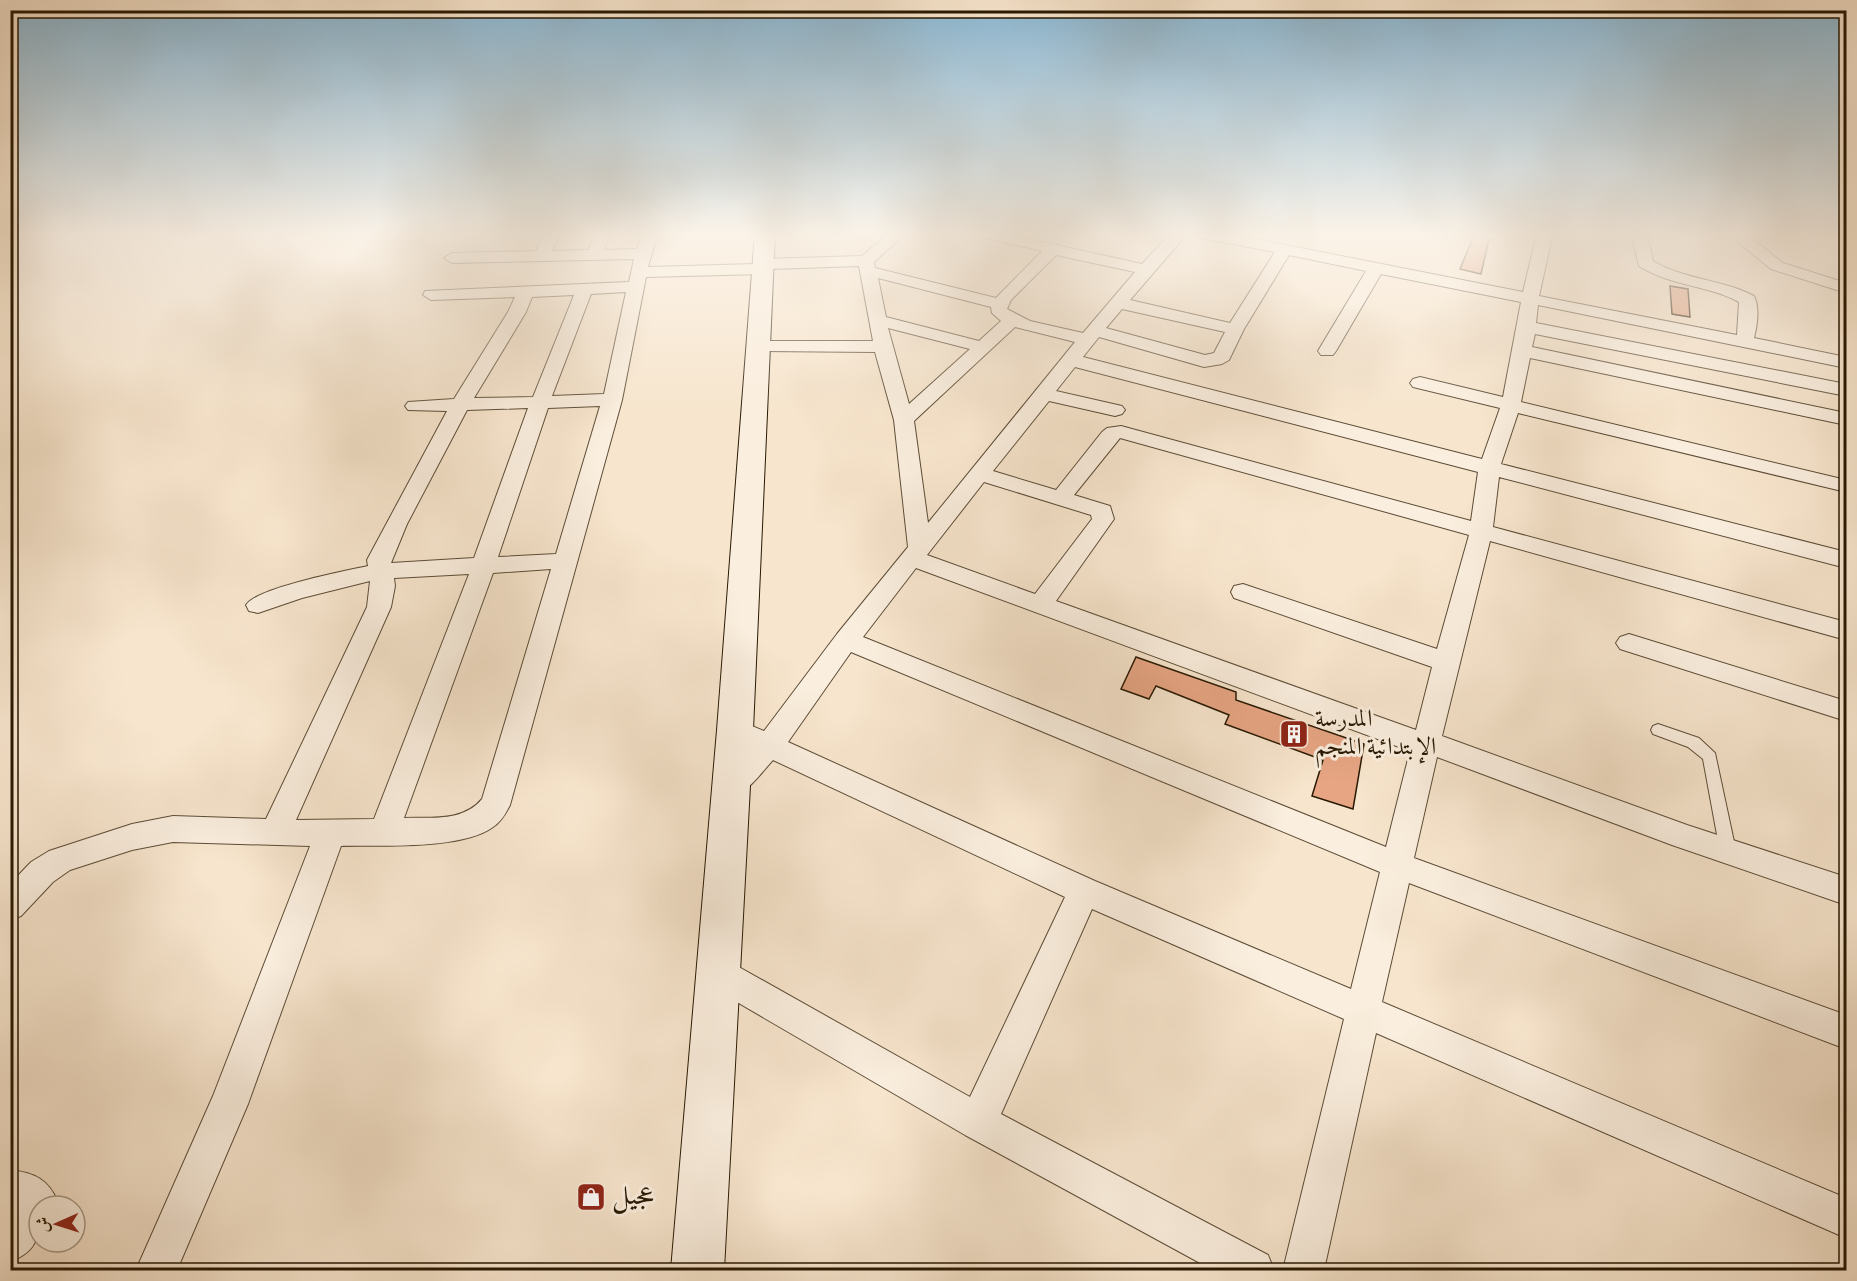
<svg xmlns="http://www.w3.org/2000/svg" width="1857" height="1281" viewBox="0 0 1857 1281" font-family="'Sorts Mill Goudy',Amiri,serif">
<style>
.building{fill:#e7a584;stroke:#281903;stroke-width:1.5}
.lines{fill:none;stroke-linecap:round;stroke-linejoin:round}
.lane-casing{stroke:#5c4c36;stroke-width:2}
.street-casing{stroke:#5c4c36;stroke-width:2}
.secondary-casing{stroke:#281903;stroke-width:2}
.lane{fill:#faeede;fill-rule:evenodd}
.street{fill:#faeede;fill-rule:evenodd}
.secondary{fill:#faeede;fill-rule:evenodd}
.labels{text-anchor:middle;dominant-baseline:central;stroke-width:6;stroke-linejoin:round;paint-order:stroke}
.poi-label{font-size:24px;fill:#281903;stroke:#faeede;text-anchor:start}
.near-poi-label{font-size:28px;fill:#281903;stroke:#faeede;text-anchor:start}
</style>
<rect width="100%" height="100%" fill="#f7e5cd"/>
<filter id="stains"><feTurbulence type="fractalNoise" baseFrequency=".00333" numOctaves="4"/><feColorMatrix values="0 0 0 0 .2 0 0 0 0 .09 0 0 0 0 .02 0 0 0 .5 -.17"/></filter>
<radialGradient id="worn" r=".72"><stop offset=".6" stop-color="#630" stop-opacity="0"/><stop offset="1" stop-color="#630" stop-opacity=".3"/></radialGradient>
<g class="building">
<polygon points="1474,235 1489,239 1481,274 1460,269"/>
<polygon points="1670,286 1688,289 1690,317 1672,314"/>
<polygon points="1136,657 1236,692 1236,700 1364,744 1353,809 1312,796 1323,760 1225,724 1229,715 1156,686 1149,699 1121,689"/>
</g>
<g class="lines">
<g class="lane-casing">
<polygon id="lane" points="1658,724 1699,738 1715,753 1736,851 1734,856 1728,858 1722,856 1720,851 1703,759 1688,747 1653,734 1651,730 1653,726"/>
</g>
<g class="street-casing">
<g id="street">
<path d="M544,233H560L552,251L589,250L594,233H610L604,250L637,249L642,233H658L648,267L755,264L757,261L763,259L862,256L889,233H906L874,262L875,268L996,298L1042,251L976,236L973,233H1002L1142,264L1171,233H1188L1130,300L1230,323L1275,252L1201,238L1193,233H1225L1523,292L1537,233H1553L1539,296L1737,335L1739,302C1708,285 1670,286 1639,266L1631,233H1647L1653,261C1684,280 1722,279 1754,296C1760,308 1757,326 1754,338L1846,357V368L1538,305L1536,323L1846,384V396L1535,334L1532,347L1846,413V425L1530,358L1521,402L1846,480V492L1518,413L1501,464L1846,552V568L1499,477L1493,527L1846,622V640L1490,541L1442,736L1687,825L1846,877V905L1672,845L1437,757L1414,858L1846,1015V1049L1409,883L1382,1002L1846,1198V1238L1376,1033L1324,1270H1283L1344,1019L1092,909L1001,1114L1268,1255L1274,1270H1213L965,1135L706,984L701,973L706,962L718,957L730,962L970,1097L1065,897L773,760C758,776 743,802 720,794L715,786L720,778L749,749L725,738L721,730L725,722L735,719L764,731L837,634L908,547L894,420L875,352L757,351L751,350L748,346L751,342L757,341H873L859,266L771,269L769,272L763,274L646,277L622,400L510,805C506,813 501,822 493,827C462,850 380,845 341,846L248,1104L177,1270H136L213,1096L310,846L173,842L132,850L70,870L53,882L21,916L10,920V884L31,862L49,851L132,824L173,816L266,819L367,607L370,581L302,598L258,613L249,611L246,605C256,588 345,571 368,566L367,560L447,411L408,410L405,406L408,402L454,399L508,312L515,297L431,300L423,295L425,291L629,282L634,259L452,263L444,258L452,253L536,251ZM1056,255L1135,272L1083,333L1030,321L1007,309L1011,300ZM1289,255L1366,271L1318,351L1321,355H1333L1336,351L1381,274L1521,302L1503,397L1420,377L1413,379L1410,383L1413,387L1500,408L1482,459L1083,357L1099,337L1204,367L1222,364L1229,360L1244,329ZM878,278L991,307L992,313L1001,321L979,341L886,317ZM626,292L604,394L552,396L591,294ZM574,295L533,397L474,398L526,312L532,297ZM1122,309L1225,332L1214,353L1205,355L1106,328ZM1015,327L1075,342L928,523L914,421ZM888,328L970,349L909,404ZM1075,367L1478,472L1471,521L1121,426L1107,428L1102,432L1056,490L993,471L1049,401L1115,416L1122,414L1125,410L1122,406L1056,391ZM600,406L556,554L498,557L548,408ZM528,408L474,558L391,563L407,524L467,410ZM1120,438L1469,535L1437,649L1243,584L1234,586L1231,592L1234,598L1432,667L1416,730L1056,601L1114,519L1110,506L1074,495ZM984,482L1091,515L1092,519L1035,594L927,555ZM916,568L1410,751L1386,847L863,637ZM551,569L482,799C463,822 432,817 404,818L493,573ZM469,574L374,819L296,820L391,607L395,586L394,578ZM851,652L1380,872L1351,989L1095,881L788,742Z"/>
<polygon points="1727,233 1745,233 1783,263 1846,283 1846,293 1771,269"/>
<polygon points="1629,634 1846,701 1846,721 1620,649 1616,643 1620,637"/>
<path d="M10,1170C35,1173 48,1179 58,1202L56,1206H39C39,1235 40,1250 10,1262Z"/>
</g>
</g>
<g class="secondary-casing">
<polygon id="secondary" points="755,233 775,233 753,730 724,1270 671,1270 717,730"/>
</g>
<use href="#lane" class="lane"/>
<use href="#street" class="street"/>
<use href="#secondary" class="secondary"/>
</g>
<linearGradient id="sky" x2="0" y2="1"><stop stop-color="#8ab8d5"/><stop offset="0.57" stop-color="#fbf3e8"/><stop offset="1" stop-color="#fbf3e8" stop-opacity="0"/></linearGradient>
<rect width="1857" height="412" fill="url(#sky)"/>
<defs>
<g id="building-square" transform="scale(1.5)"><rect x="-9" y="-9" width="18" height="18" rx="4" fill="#8f2418" stroke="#faeede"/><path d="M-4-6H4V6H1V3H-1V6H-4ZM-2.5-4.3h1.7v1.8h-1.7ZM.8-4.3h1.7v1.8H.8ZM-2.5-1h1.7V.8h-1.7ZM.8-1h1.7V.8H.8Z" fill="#fff"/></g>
<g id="shop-square" transform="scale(1.5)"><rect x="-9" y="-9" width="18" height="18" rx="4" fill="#8f2418" stroke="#faeede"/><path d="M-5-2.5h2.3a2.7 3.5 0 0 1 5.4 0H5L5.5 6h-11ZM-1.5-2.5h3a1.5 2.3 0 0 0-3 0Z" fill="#fff"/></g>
</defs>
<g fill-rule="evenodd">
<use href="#building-square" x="1294" y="734"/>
<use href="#shop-square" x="591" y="1197"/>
</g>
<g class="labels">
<g class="poi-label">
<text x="1315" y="720">المدرسة<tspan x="1315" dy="28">الإبتدائية المنجم</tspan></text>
</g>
<g class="near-poi-label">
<text x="612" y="1197">عجيل</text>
</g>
</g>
<rect width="1857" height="1281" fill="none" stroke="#f7e5cd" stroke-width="36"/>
<rect x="12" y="12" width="1833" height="1257" fill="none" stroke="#281903" stroke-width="3"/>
<rect x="18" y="18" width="1821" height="1245" fill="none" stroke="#281903" stroke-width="1.5"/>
<g transform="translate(57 1224) rotate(267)"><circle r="28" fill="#faeede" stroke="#a69986" stroke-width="1.5"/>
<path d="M0-4.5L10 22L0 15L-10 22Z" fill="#8f2418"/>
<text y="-9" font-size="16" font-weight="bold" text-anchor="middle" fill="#281903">ش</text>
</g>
<rect width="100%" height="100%" filter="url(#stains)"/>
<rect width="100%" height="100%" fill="url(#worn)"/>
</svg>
